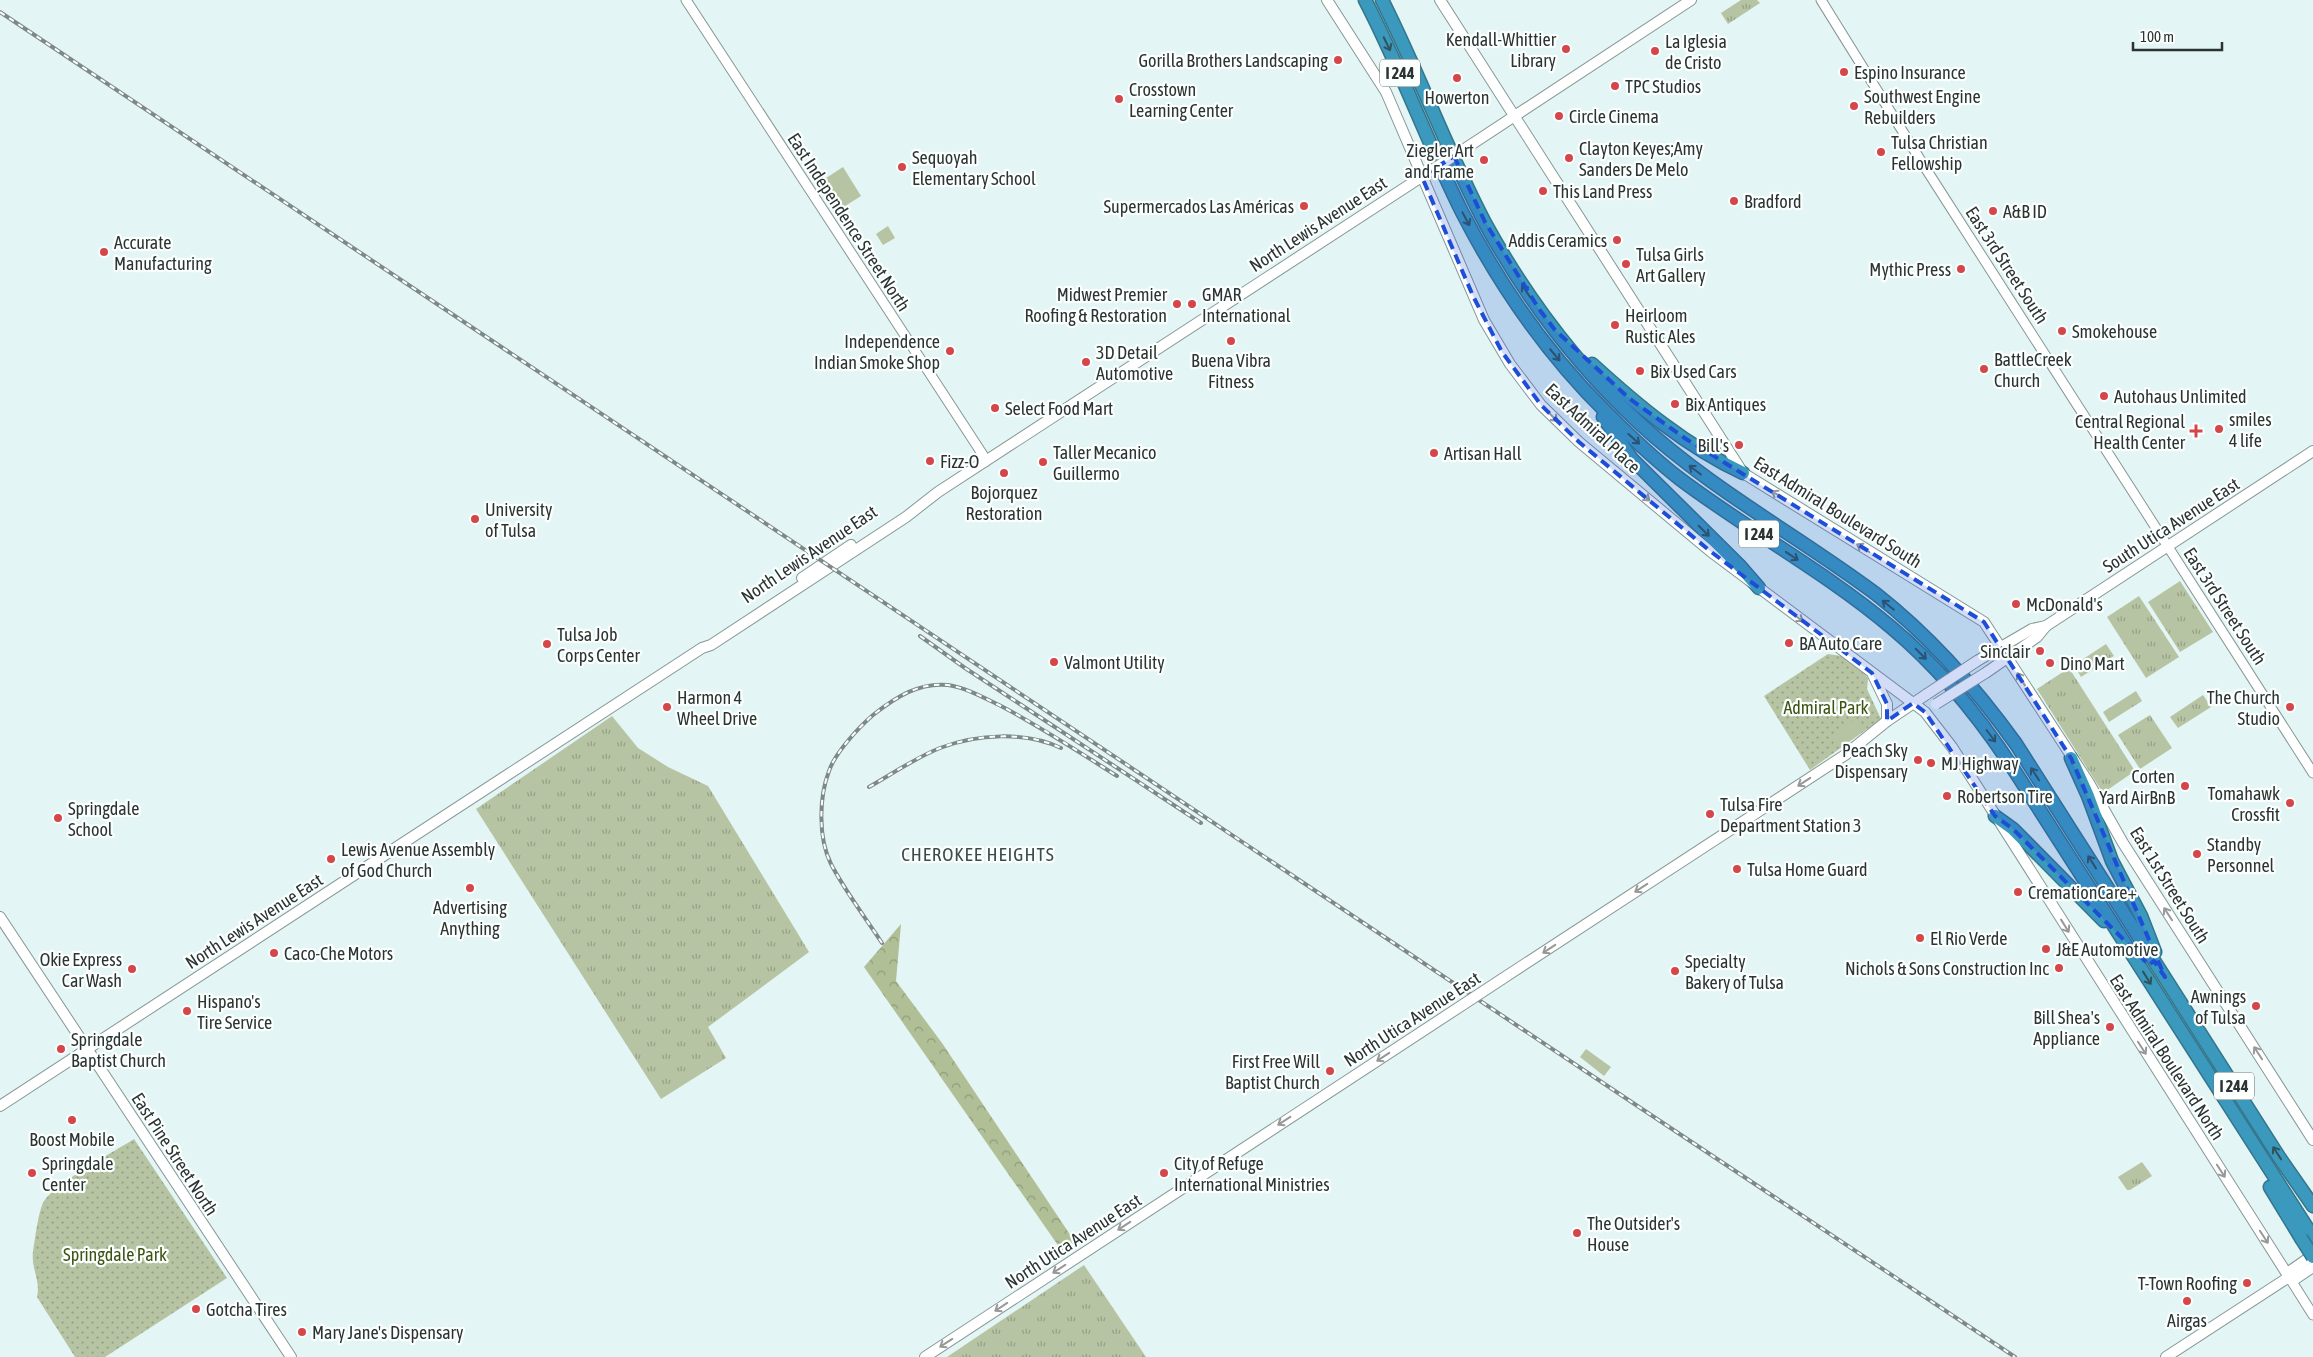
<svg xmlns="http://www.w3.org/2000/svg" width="2313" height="1357" viewBox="0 0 2313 1357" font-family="'Asap Condensed',sans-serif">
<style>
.grass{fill:url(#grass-tufts)}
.forest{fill:url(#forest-crowns)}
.park{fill:url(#park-dots)}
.pitch{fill:#b7c4a3}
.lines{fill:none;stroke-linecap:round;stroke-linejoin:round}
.tertiary-casing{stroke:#869796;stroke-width:11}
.secondary-casing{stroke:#869796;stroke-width:12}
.motorway-casing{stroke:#35758c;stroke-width:15}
.tertiary{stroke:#fff;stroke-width:9}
.secondary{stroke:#fff;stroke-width:10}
.motorway{stroke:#3a99bc;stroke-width:12}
.rail-casing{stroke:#7d8988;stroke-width:4}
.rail{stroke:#fbfffe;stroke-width:2;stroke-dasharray:5.5;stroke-linecap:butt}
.secondary-bridge-casing{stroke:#869796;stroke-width:12;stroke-linecap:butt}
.motorway-bridge-casing{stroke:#35758c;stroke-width:15;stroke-linecap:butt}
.secondary-bridge{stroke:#fff;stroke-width:10}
.motorway-bridge{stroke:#3a99bc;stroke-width:12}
.oneway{stroke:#30525b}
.oneway2{stroke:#969998}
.marked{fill:#1d4ed8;fill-opacity:0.2;stroke:#1d4ed8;stroke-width:4;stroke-dasharray:10 6;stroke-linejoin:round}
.poi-dot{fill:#d5464b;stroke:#fbfffe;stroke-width:2}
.labels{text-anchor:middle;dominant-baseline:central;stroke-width:4.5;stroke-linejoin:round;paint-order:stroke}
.shield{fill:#fbfffe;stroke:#6a706f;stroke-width:1}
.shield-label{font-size:16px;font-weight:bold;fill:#2c3332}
.poi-label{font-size:18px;fill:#2c3332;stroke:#fbfffe;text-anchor:start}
.street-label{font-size:18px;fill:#2c3332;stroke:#fbfffe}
.park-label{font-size:18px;fill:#3e5012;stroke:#fbfffe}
.neighbourhood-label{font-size:19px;letter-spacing:1px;fill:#3c4b4a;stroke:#fbfffe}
</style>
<defs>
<pattern id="grass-tufts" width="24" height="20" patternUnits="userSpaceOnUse" patternTransform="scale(1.25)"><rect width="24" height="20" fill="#b7c4a3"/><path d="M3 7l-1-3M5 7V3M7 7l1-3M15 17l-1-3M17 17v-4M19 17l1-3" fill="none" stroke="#95a085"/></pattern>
<pattern id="forest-crowns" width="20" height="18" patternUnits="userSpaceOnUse" patternTransform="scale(1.25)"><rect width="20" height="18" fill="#b0bf96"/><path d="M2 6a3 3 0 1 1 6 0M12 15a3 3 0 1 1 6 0" fill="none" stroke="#8f9c7b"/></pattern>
<pattern id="park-dots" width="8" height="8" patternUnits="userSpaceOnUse" patternTransform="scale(1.25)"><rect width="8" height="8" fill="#b7c4a3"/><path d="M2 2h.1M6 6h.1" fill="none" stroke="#95a085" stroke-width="1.8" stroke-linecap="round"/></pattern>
</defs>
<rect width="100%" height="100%" fill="#e3f5f4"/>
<g class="grass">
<polygon points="1741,0 1757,0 1760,3 1728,24 1721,13"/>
<polygon points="2180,581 2213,632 2180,652 2148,602"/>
<polygon points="2139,596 2179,657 2146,678 2107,617"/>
<polygon points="2106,644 2114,656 2081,677 2074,665"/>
<polygon points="2069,668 2135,771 2103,793 2037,689"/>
<polygon points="2136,691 2142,701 2109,722 2103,712"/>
<polygon points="2203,695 2211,707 2178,728 2170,717"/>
<polygon points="2150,715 2172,748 2140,769 2118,735"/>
<polygon points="612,716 638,748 668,767 708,786 809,952 708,1027 726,1058 661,1099 476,809"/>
<polygon points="2142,1162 2152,1176 2130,1190 2127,1190 2118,1177"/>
<polygon points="1084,1265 1146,1357 947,1357"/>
</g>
<polygon class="forest" points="901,924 896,981 942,1043 1075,1242 1062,1251 864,967"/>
<g class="park">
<polygon points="1828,654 1841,656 1865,674 1868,679 1867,689 1881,719 1810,770 1764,696"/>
<path d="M134,1139L227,1278L105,1357H75L37,1297C41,1282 31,1268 33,1252C35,1239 38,1214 43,1203C53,1184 114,1152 134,1139Z"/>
</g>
<g class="pitch">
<polygon points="843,167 861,196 842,208 823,180"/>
<polygon points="888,226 895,238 883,245 876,234"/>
<polygon points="1855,720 1863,731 1838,747 1831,736"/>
<polygon points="1586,1049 1611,1067 1604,1076 1580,1057"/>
</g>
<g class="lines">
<g class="tertiary-casing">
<g id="tertiary">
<polyline points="686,0 983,455 985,462"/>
<polyline points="1821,0 1926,169 2313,773"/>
<polyline points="2289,1277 2313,1315"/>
</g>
</g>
<g class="secondary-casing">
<g id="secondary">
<polyline points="1327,0 1386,92 1484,320 1510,364 1541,405 1579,442 1710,551 1925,712 1952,747 2289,1277"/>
<polyline points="1440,0 1743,473 1984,622 2089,783 2123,843 2313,1140"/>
<polyline points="1463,150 1691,0"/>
<polyline points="802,578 851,545"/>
<polyline points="1977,661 2032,629 2046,626"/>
<polyline points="1987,672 2037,637 2046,626 2313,451"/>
<polyline points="1873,675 1887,704 1887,721"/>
<polyline points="0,917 291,1357"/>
<polyline points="1502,979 1845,755 1887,721 1927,694"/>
<polyline points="0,1106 702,648 711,645 906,517 938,492 1429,172"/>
<polyline points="2289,1277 2290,1271 2313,1255"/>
<polyline points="2289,1277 2295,1279 2313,1267"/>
<polyline points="925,1357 1464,1004"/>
<polyline points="2166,1357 2289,1277"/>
</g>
</g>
<g class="motorway-casing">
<g id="motorway">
<path d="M1365,0C1401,69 1427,142 1462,212C1500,286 1548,355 1607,413C1630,436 1654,459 1680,479C1749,531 1826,572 1892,628C1941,669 1981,719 2016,773L2313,1237"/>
<path d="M1382,0C1419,73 1447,151 1485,223C1525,296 1576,364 1637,421C1710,489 1797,535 1876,594C1931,637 1975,687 2016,744L2279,1157L2313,1206"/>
<path d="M1592,364C1638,406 1686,446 1743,473"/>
<polyline points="1603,417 1632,459 1739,565 1759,588"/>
<polyline points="2071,758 2088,796 2112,861 2141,916 2155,952"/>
<polyline points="1995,816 2013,829 2104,921"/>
<polyline points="2270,1187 2301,1238"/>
</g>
</g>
<use href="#tertiary" class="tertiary"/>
<use href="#secondary" class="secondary"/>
<use href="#motorway" class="motorway"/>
<g class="rail-casing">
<g id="rail">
<polyline points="0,12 1636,1105 2015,1357"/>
<polyline points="920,636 965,668 1201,823"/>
<path d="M869,787C892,774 915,758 940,748C977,734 1025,731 1061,748"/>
<path d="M882,943C865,917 845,891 831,864C818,838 819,797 829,771C835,753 859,727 873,715C896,697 919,682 948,685C967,688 984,698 1001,706C1041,727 1079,752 1117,776"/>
</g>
</g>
<use href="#rail" class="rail"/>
<g class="secondary-bridge-casing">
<g id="secondary-bridge">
<polyline points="1429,172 1463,150"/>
<polyline points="1927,694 1977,661"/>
<polyline points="1936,704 1987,672"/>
<polyline points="1464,1004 1502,979"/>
</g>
</g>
<g class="motorway-bridge-casing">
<polyline id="motorway-bridge" points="2301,1238 2313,1257"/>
</g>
<use href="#secondary-bridge" class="secondary-bridge"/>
<use href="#motorway-bridge" class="motorway-bridge"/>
</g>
<defs><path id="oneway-shaft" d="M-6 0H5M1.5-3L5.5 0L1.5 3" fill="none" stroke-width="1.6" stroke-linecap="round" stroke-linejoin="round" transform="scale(1.25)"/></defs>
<g class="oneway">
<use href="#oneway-shaft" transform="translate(1387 44) rotate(64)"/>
<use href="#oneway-shaft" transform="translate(1466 219) rotate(62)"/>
<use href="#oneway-shaft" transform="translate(1526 291) rotate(-124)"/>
<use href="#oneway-shaft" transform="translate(1555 355) rotate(50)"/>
<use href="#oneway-shaft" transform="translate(1634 439) rotate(42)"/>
<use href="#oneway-shaft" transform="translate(1695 470) rotate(-143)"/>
<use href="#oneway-shaft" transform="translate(1704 531) rotate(45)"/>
<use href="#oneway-shaft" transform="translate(1792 556) rotate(34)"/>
<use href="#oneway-shaft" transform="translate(1888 605) rotate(-141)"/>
<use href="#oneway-shaft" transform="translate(1921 654) rotate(45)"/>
<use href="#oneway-shaft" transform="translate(1991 736) rotate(53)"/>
<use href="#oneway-shaft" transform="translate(2035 774) rotate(-123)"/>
<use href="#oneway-shaft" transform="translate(2092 862) rotate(-122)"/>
<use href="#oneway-shaft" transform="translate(2147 978) rotate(58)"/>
<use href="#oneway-shaft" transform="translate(2277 1153) rotate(-123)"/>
</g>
<g class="oneway2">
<use href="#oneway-shaft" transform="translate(1552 416) rotate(46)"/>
<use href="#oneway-shaft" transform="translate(1778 495) rotate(-148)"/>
<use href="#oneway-shaft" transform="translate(1644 496) rotate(40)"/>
<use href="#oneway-shaft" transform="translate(1863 548) rotate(-148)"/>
<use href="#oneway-shaft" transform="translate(1797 617) rotate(37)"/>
<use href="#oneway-shaft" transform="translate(2021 679) rotate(-122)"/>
<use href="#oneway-shaft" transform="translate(1804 782) rotate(147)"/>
<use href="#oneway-shaft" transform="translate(1641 888) rotate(147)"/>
<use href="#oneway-shaft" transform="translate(2168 914) rotate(-123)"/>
<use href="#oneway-shaft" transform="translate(2065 926) rotate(58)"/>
<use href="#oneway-shaft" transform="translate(1549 949) rotate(147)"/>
<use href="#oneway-shaft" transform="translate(2142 1048) rotate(57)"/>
<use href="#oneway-shaft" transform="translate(2258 1053) rotate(-123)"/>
<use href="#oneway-shaft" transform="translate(1383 1057) rotate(147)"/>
<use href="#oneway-shaft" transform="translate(1284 1121) rotate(147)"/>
<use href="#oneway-shaft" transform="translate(2221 1171) rotate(57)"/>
<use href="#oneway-shaft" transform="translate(1124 1226) rotate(147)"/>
<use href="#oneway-shaft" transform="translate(2264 1237) rotate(57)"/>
<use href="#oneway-shaft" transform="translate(1059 1269) rotate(147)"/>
<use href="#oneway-shaft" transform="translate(1001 1307) rotate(146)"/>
<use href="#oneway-shaft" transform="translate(946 1343) rotate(147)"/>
</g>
<path class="marked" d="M1454,156L1485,222L1539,309L1555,330L1630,399L1686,439L1984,622L2071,758L2165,977L2154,961L2149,965L2013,829L1995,816L1925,712L1913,703L1887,721V704L1872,673L1710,551L1579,442L1541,405L1502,352L1473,296L1422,177Z"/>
<g class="poi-dot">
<circle cx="1566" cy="49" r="5"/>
<circle cx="1655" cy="51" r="5"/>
<circle cx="1338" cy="60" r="5"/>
<circle cx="1844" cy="72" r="5"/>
<circle cx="1457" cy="78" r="5"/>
<circle cx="1615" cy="86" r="5"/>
<circle cx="1119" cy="99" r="5"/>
<circle cx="1854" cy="106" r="5"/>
<circle cx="1559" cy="116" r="5"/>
<circle cx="1881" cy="152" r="5"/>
<circle cx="1569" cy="158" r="5"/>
<circle cx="1484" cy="160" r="5"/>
<circle cx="902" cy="167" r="5"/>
<circle cx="1543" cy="191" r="5"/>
<circle cx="1734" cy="201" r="5"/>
<circle cx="1304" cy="206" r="5"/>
<circle cx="1993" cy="211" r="5"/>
<circle cx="1617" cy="240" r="5"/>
<circle cx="104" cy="252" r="5"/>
<circle cx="1626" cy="264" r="5"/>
<circle cx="1961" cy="269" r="5"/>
<circle cx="1177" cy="304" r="5"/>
<circle cx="1192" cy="304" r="5"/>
<circle cx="1615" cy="325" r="5"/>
<circle cx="2062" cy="331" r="5"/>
<circle cx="1231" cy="341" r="5"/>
<circle cx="950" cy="351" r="5"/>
<circle cx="1086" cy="362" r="5"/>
<circle cx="1984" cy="369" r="5"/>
<circle cx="1640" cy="371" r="5"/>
<circle cx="2104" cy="396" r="5"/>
<circle cx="1675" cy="404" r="5"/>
<circle cx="995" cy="408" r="5"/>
<circle cx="2219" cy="429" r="5"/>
<path d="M2193.5 423.5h5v5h5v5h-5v5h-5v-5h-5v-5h5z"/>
<circle cx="1739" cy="445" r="5"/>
<circle cx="1434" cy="453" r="5"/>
<circle cx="930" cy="461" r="5"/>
<circle cx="1043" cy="462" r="5"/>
<circle cx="1004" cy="473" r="5"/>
<circle cx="475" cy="519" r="5"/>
<circle cx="2016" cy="604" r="5"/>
<circle cx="1789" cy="643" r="5"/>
<circle cx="547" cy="644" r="5"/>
<circle cx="2040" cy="651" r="5"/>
<circle cx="1054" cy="662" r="5"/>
<circle cx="2050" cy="663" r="5"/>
<circle cx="667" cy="707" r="5"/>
<circle cx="2290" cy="707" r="5"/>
<circle cx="1918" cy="760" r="5"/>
<circle cx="1931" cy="763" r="5"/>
<circle cx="2185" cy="786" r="5"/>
<circle cx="1947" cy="796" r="5"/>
<circle cx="2290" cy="803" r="5"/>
<circle cx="1710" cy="814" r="5"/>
<circle cx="58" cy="818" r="5"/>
<circle cx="2197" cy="854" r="5"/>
<circle cx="331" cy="859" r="5"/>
<circle cx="1737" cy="869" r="5"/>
<circle cx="470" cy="888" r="5"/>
<circle cx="2018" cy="892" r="5"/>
<circle cx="1920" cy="938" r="5"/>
<circle cx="2046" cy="949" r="5"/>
<circle cx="274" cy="953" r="5"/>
<circle cx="2059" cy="968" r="5"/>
<circle cx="132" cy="969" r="5"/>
<circle cx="1675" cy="971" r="5"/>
<circle cx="2256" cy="1006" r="5"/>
<circle cx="187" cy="1011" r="5"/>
<circle cx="2110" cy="1027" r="5"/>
<circle cx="61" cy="1049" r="5"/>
<circle cx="1330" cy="1071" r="5"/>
<circle cx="72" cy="1120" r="5"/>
<circle cx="32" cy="1173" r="5"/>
<circle cx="1164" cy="1173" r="5"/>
<circle cx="1577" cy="1233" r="5"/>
<circle cx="2247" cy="1283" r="5"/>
<circle cx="2187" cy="1301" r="5"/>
<circle cx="196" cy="1309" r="5"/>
<circle cx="302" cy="1332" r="5"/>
</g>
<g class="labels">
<g class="shield">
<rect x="1380" y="59.5" width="40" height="27" rx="4"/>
<rect x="1739" y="520.5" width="40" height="27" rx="4"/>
<rect x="2214" y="1072.5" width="40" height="27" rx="4"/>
</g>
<g class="shield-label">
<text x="1400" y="73">I 244</text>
<text x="1759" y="534">I 244</text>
<text x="2234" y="1086">I 244</text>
</g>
<g class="poi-label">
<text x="1556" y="39" text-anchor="end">Kendall-Whittier<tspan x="1556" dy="21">Library</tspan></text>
<text x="1665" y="41">La Iglesia<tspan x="1665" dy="21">de Cristo</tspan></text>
<text x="1328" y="60" text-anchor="end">Gorilla Brothers Landscaping</text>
<text x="1854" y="72">Espino Insurance</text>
<text x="1625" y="86">TPC Studios</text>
<text x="1129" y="89">Crosstown<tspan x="1129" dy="21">Learning Center</tspan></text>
<text x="1864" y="96">Southwest Engine<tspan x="1864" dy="21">Rebuilders</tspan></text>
<text x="1457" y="97" text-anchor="middle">Howerton</text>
<text x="1569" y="116">Circle Cinema</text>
<text x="1891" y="142">Tulsa Christian<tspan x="1891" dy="21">Fellowship</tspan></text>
<text x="1579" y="148">Clayton Keyes;Amy<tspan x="1579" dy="21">Sanders De Melo</tspan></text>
<text x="1474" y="150" text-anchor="end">Ziegler Art<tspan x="1474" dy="21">and Frame</tspan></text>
<text x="912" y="157">Sequoyah<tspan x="912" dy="21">Elementary School</tspan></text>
<text x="1553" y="191">This Land Press</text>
<text x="1744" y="201">Bradford</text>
<text x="1294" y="206" text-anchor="end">Supermercados Las Américas</text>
<text x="2003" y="211">A&amp;B ID</text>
<text x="1607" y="240" text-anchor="end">Addis Ceramics</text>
<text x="114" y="242">Accurate<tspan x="114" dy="21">Manufacturing</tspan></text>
<text x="1636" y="254">Tulsa Girls<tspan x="1636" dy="21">Art Gallery</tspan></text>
<text x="1951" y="269" text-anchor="end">Mythic Press</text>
<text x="1167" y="294" text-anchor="end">Midwest Premier<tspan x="1167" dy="21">Roofing &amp; Restoration</tspan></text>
<text x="1202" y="294">GMAR<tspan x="1202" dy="21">International</tspan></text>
<text x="1625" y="315">Heirloom<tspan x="1625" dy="21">Rustic Ales</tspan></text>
<text x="2072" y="331">Smokehouse</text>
<text x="940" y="341" text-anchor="end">Independence<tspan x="940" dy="21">Indian Smoke Shop</tspan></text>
<text x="1096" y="352">3D Detail<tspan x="1096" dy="21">Automotive</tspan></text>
<text x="1994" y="359">BattleCreek<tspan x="1994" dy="21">Church</tspan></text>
<text x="1231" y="360" text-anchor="middle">Buena Vibra<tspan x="1231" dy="21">Fitness</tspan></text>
<text x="1650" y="371">Bix Used Cars</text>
<text x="2114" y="396">Autohaus Unlimited</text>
<text x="1685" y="404">Bix Antiques</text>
<text x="1005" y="408">Select Food Mart</text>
<text x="2229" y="419">smiles<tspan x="2229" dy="21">4 life</tspan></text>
<text x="2185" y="421" text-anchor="end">Central Regional<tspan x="2185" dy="21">Health Center</tspan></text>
<text x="1729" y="445" text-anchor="end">Bill's</text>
<text x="1053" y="452">Taller Mecanico<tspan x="1053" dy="21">Guillermo</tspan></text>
<text x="1444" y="453">Artisan Hall</text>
<text x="940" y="461">Fizz-O</text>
<text x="1004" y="492" text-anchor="middle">Bojorquez<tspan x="1004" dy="21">Restoration</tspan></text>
<text x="485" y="509">University<tspan x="485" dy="21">of Tulsa</tspan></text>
<text x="2026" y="604">McDonald's</text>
<text x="557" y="634">Tulsa Job<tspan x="557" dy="21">Corps Center</tspan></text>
<text x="1799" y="643">BA Auto Care</text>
<text x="2030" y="651" text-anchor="end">Sinclair</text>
<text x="1064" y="662">Valmont Utility</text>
<text x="2060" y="663">Dino Mart</text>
<text x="677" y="697">Harmon 4<tspan x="677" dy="21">Wheel Drive</tspan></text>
<text x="2280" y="697" text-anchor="end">The Church<tspan x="2280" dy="21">Studio</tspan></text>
<text x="1908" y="750" text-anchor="end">Peach Sky<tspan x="1908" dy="21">Dispensary</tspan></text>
<text x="1941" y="763">MJ Highway</text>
<text x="2175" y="776" text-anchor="end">Corten<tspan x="2175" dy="21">Yard AirBnB</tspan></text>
<text x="2280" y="793" text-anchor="end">Tomahawk<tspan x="2280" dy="21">Crossfit</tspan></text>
<text x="1957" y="796">Robertson Tire</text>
<text x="1720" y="804">Tulsa Fire<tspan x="1720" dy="21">Department Station 3</tspan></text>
<text x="68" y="808">Springdale<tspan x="68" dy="21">School</tspan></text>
<text x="2207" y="844">Standby<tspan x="2207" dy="21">Personnel</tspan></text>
<text x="341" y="849">Lewis Avenue Assembly<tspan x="341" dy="21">of God Church</tspan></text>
<text x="1747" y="869">Tulsa Home Guard</text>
<text x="2028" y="892">CremationCare+</text>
<text x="470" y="907" text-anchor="middle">Advertising<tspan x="470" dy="21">Anything</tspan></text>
<text x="1930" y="938">El Rio Verde</text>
<text x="2056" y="949">J&amp;E Automotive</text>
<text x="284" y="953">Caco-Che Motors</text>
<text x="122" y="959" text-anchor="end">Okie Express<tspan x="122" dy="21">Car Wash</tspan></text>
<text x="1685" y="961">Specialty<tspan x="1685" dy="21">Bakery of Tulsa</tspan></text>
<text x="2049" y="968" text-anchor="end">Nichols &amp; Sons Construction Inc</text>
<text x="2246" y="996" text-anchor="end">Awnings<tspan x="2246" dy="21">of Tulsa</tspan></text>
<text x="197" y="1001">Hispano's<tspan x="197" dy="21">Tire Service</tspan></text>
<text x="2100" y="1017" text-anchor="end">Bill Shea's<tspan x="2100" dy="21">Appliance</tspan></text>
<text x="71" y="1039">Springdale<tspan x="71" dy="21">Baptist Church</tspan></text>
<text x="1320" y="1061" text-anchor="end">First Free Will<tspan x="1320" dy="21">Baptist Church</tspan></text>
<text x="72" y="1139" text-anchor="middle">Boost Mobile</text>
<text x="42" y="1163">Springdale<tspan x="42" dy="21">Center</tspan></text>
<text x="1174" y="1163">City of Refuge<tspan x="1174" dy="21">International Ministries</tspan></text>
<text x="1587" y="1223">The Outsider's<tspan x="1587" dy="21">House</tspan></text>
<text x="2237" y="1283" text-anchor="end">T-Town Roofing</text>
<text x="206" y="1309">Gotcha Tires</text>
<text x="2187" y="1320" text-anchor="middle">Airgas</text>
<text x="312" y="1332">Mary Jane's Dispensary</text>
</g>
<g class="street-label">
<text transform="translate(849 222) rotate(57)">East Independence Street North</text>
<text transform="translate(1318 224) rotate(-33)">North Lewis Avenue East</text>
<text transform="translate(2007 265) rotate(57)">East 3rd Street South</text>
<text transform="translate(1593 428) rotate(43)">East Admiral Place</text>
<text transform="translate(1838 512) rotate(32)">East Admiral Boulevard South</text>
<text transform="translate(2171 525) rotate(-33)">South Utica Avenue East</text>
<text transform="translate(809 554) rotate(-34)">North Lewis Avenue East</text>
<text transform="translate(2225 606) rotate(57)">East 3rd Street South</text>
<text transform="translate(2170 885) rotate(58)">East 1st Street South</text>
<text transform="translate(254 921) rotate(-33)">North Lewis Avenue East</text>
<text transform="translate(1412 1019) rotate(-33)">North Utica Avenue East</text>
<text transform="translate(2167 1057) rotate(57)">East Admiral Boulevard North</text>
<text transform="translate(175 1154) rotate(57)">East Pine Street North</text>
<text transform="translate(1073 1241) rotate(-33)">North Utica Avenue East</text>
</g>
<g class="park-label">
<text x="1826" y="707">Admiral Park</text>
<text x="115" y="1254">Springdale Park</text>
</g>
<g class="neighbourhood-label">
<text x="978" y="854">CHEROKEE HEIGHTS</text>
</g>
</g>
<path d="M2133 42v8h89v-8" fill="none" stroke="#2c3332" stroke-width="2.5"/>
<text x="2140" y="42" font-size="15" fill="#2c3332" stroke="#fbfffe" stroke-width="4" paint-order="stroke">100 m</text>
</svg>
